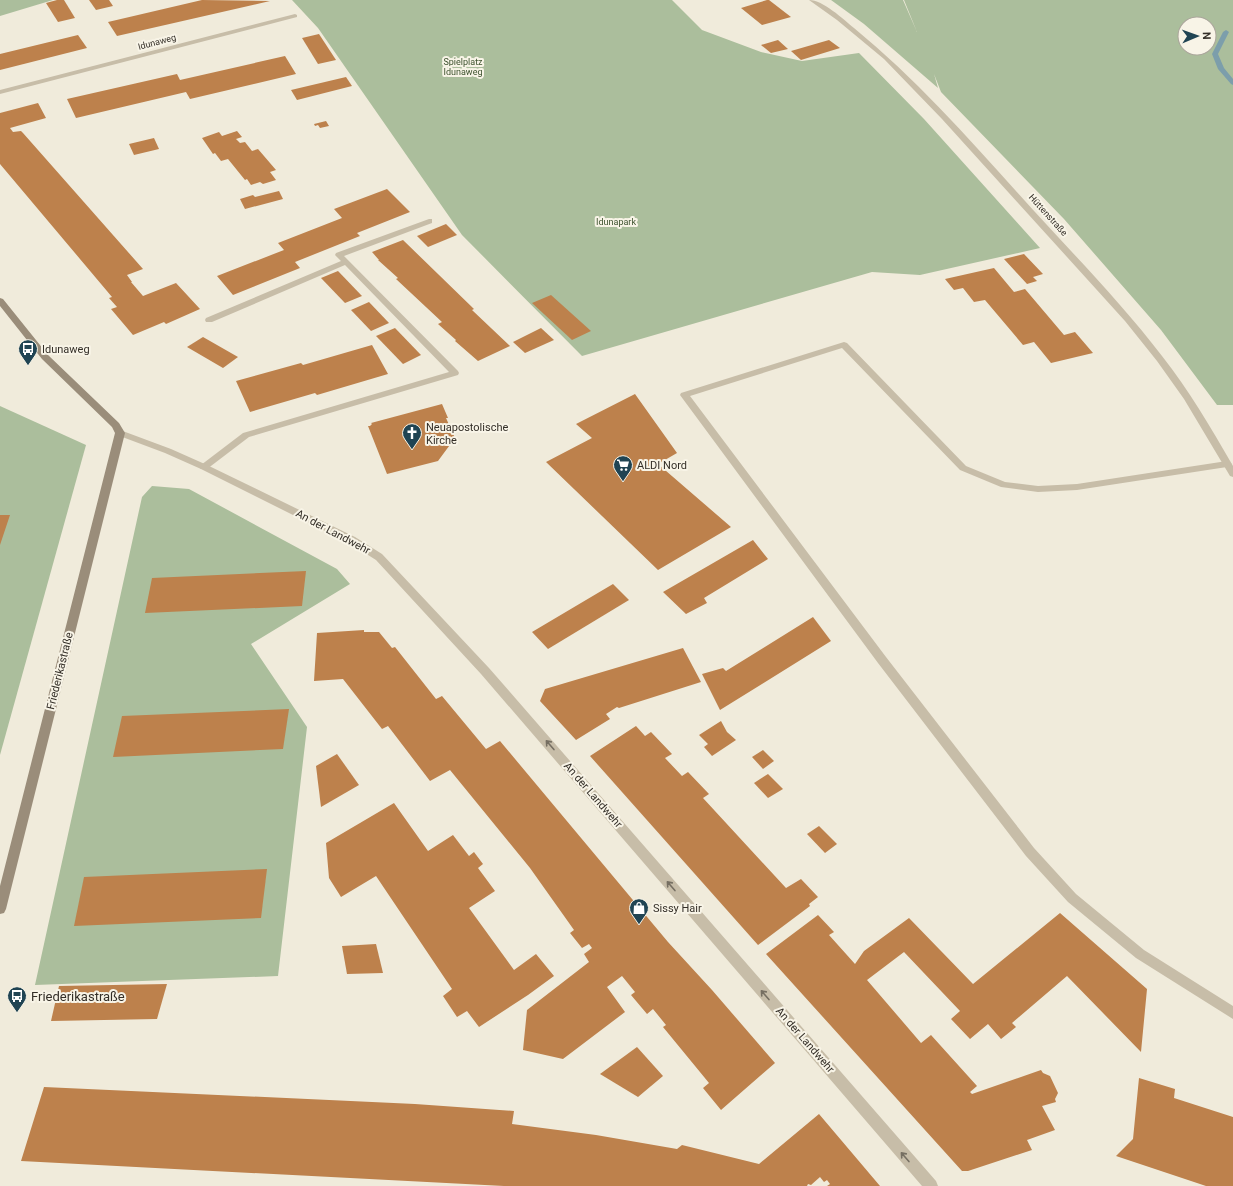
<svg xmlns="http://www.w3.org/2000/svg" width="1233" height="1186" viewBox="0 0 1233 1186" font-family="Roboto,sans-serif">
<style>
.green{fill:#abbe9c;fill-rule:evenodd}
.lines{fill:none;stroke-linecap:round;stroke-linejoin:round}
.stream{fill:#7c9eab;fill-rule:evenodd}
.building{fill:#bd814c}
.lane{fill:#c7bda8;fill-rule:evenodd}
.street{fill:#c7bda8;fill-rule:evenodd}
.secondary{fill:#9a8d7a;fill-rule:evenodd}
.oneway{stroke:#766f62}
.labels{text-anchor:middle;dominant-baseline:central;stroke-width:4;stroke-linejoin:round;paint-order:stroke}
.far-street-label{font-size:9px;fill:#342f28;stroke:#f8f4e7}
.far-park-label{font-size:9px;fill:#3c512d;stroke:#f8f4e7}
.poi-label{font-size:11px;fill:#342f28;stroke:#f8f4e7;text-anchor:start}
.street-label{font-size:11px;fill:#342f28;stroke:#f8f4e7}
.near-poi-label{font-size:13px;fill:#342f28;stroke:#f8f4e7;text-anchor:start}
</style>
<rect width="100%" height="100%" fill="#f0ebdb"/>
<g class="green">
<polygon points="0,0 53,0 0,16"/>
<polygon points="292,0 672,0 702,30 761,52 802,61 859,53 924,119 1040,248 920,275 872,272 582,356 462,235 318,28"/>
<path d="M831,0H903L917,32L904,0H1233V405H1217L1161,330L1064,219L941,92L934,74L938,88L864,24ZM1185,24H1209V48H1185Z"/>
<polygon points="0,406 86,445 0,755"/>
<polygon points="152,486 189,489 337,569 350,584 251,644 307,727 278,976 35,985 142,497"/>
</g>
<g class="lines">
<polygon class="stream" points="1226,30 1229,32 1218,54 1224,68 1233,79 1233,85 1231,84 1218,69 1212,54 1223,32"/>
</g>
<g class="building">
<polygon points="57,0 64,0 75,18 58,22 46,3"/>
<polygon points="89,0 109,0 113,6 96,10"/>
<polygon points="202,0 270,1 117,36 108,22"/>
<polygon points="767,0 769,0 791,17 762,25 741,8"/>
<polygon points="319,34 336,60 318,64 302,38"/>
<polygon points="78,35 87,48 0,70 0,54"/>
<polygon points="778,40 788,49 771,53 761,45"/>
<polygon points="829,40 840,48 801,60 791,51"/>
<polygon points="285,56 296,74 190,99 186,92 76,118 67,99 177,74 180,80"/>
<polygon points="346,77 352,86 297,100 291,90"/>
<polygon points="38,103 46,118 10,128 13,132 21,131 23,133 143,269 127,275 132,282 131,282 143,296 176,283 200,309 166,324 164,322 133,335 111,309 117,307 109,298 112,297 0,164 0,113"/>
<polygon points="326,121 329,126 320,128 318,125 315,126 314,124"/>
<polygon points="237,131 242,137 236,139 240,143 245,142 252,151 258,149 276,170 270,172 276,180 263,184 260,182 251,185 247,179 245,180 228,159 221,161 215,153 213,154 202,138 219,132 222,136"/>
<polygon points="154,138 159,149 134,155 129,144"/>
<polygon points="387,189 410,212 357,233 360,236 295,262 300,268 233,295 217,276 284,250 278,243 342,218 334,209"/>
<polygon points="279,191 283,199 245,209 240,199 253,195 255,197"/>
<polygon points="446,224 457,235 428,247 417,236"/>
<polygon points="403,240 474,309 472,310 510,346 478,361 455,341 456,340 438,324 442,322 396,279 398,278 378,260 379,260 372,252"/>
<polygon points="1024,254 1043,274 1033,277 1037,281 1027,284 1004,259"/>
<polygon points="994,268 1014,292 1025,289 1064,335 1075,332 1093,353 1051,363 1034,342 1023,345 985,300 974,302 963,288 954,290 945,279"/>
<polygon points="338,271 362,296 345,303 321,278"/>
<polygon points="551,295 591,331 572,340 532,303"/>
<polygon points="369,302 389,323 371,331 351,310"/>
<polygon points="395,328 421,355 403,364 376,336"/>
<polygon points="541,328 554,340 525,353 513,342"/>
<polygon points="203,337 238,357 223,368 187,347"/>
<polygon points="372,345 388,374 317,395 315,393 250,412 236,381 301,363 303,365"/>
<polygon points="635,394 677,453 658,464 731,527 658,570 546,462 592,438 576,424"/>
<polygon points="442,404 448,418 446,418 455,438 438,461 387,474 368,426 370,426 372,424 371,423"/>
<polygon points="0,515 10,515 0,545"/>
<polygon points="753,540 768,559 704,598 707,603 686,614 663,592"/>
<polygon points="306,571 302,606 145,613 152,578"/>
<polygon points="613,584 629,600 548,649 532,632"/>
<polygon points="813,617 831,641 720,710 702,674 723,668 726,671"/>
<polygon points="364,630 364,632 379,632 392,648 395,647 436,699 442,696 486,749 500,741 668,942 712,990 775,1063 721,1110 703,1088 709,1083 663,1027 666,1025 653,1009 647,1014 631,995 635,992 622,976 607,987 625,1012 563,1059 523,1050 527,1010 589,962 584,954 592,948 589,944 582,948 570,933 574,930 530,868 450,770 430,781 388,726 382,729 343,679 314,681 317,633"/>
<polygon points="683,648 701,682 619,708 617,707 606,714 610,719 576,740 540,701 545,689"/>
<polygon points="289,709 283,749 113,757 122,716"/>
<polygon points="721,721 727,732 736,740 712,756 704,747 708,744 699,735"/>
<polygon points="636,726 645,736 651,732 672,754 665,758 682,776 688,772 709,794 703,798 786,888 801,879 818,897 809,904 810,906 758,945 590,756"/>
<polygon points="763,750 774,761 763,769 752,757"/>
<polygon points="337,754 359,785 321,807 316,766"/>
<polygon points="768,774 783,789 768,798 754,783"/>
<polygon points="394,803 428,851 453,835 469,856 474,852 483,864 478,868 495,891 469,908 514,970 536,954 554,976 528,995 479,1027 467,1011 457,1017 443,996 452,989 376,876 341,897 329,878 326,843"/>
<polygon points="819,826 837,844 825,853 807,834"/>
<polygon points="267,869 261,918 74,926 84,877"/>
<polygon points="1060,913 1147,989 1141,1052 1067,976 1012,1023 1016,1027 1001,1039 988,1024 970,1039 951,1019 960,1011 904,952 867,980 921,1043 931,1035 977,1086 970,1092 972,1094 1041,1070 1043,1073 1050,1076 1058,1093 1055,1099 1056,1102 1042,1106 1055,1130 1027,1140 1032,1150 968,1171 962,1171 766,954 818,915 834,932 829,935 855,964 864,951 909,918 973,984"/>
<polygon points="376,944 383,973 347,974 342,946"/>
<polygon points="167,984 157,1019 51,1021 59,986"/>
<polygon points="637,1047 663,1076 638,1097 600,1074"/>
<polygon points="1139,1078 1175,1089 1174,1098 1233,1117 1233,1186 1206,1186 1116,1156 1133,1139"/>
<polygon points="44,1087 415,1104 514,1111 512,1124 596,1135 677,1149 682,1145 759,1164 819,1114 880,1186 827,1186 830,1184 827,1180 824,1182 820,1177 811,1185 808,1184 807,1186 504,1186 21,1161"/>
</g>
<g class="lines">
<g class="lane">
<polygon points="429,219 432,219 432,223 344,256 458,371 459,373 458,375 249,437 207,469 201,469 199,467 201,465 243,433 449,372 345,265 212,322 206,322 205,320 206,318 341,261 335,255 336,253"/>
<polygon points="844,342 847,343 966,466 1005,482 1038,486 1077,484 1227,461 1232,464 1227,467 1077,490 1038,492 1001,487 960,470 842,348 690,396 886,657 1034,848 1076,894 1144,950 1233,1006 1233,1019 1136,958 1068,902 1026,856 878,663 680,395 681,393"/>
</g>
<g class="street">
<path d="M809,0C823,0 843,19 854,28C921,83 977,148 1035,212C1078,259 1123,305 1162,356C1189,390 1211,428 1233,466V477L1230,476L1184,399L1157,361L1125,321L942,119L884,59L837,20Z"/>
<polygon points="295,14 297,15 297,17 0,94 0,90"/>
<polygon points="120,430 171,449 207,465 355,537 382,554 489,668 936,1181 938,1186 922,1186 481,674 376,560 349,543 201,469 165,453 117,435 115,433 117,431"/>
</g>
<polygon class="secondary" points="0,298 3,299 48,355 119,423 125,433 6,909 4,913 0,914 0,886 115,433 112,427 42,359 0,306"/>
</g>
<defs><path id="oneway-shaft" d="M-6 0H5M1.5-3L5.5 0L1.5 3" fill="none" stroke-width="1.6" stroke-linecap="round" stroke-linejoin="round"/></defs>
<g class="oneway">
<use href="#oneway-shaft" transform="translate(550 745) rotate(-131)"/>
<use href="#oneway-shaft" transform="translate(671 886) rotate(-131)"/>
<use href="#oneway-shaft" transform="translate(765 995) rotate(-131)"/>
<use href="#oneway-shaft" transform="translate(905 1157) rotate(-131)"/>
</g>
<defs>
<g id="bus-pin" transform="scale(1)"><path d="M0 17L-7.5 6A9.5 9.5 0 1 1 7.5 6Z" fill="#204453" stroke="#f8f4e7"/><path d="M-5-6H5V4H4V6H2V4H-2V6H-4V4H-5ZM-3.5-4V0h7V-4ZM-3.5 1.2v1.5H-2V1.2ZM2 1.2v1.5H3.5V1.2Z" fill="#fff"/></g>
<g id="church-pin" transform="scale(1)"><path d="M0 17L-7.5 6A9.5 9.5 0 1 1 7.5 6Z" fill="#204453" stroke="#f8f4e7"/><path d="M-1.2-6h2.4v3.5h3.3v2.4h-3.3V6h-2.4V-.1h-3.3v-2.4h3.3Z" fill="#fff"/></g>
<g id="supermarket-pin" transform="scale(1)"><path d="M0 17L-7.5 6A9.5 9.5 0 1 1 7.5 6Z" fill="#204453" stroke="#f8f4e7"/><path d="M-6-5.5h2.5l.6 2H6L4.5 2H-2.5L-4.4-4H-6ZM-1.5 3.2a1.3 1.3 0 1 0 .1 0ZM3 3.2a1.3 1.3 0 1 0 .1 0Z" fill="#fff"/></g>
<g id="shop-pin" transform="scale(1)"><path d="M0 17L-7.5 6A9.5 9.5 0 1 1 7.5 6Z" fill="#204453" stroke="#f8f4e7"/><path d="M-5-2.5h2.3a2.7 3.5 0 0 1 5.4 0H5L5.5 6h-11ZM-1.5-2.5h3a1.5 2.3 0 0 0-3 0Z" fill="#fff"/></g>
</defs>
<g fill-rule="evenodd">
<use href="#bus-pin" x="28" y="349"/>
<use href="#church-pin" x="412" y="433"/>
<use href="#supermarket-pin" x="623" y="465"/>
<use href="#shop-pin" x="639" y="908"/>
<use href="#bus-pin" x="17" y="996"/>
</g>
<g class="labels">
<g class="far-street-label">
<text transform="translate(157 42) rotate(-15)">Idunaweg</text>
<text transform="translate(1048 215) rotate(48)">Hüttenstraße</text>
</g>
<g class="far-park-label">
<text x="463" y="62">Spielplatz<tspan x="463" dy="10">Idunaweg</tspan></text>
<text x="616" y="222">Idunapark</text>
</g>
<g class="poi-label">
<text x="42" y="349">Idunaweg</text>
<text x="426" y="427">Neuapostolische<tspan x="426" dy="13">Kirche</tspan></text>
<text x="637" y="465">ALDI Nord</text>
<text x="653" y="908">Sissy Hair</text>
</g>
<g class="street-label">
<text transform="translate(333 532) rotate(28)">An der Landwehr</text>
<text transform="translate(60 671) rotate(-76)">Friederikastraße</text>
<text transform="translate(593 795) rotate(49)">An der Landwehr</text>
<text transform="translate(805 1040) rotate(49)">An der Landwehr</text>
</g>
<g class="near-poi-label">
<text x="31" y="996">Friederikastraße</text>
</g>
</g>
<g transform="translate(1197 36) rotate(88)"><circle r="19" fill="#f8f4e7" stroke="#aaa59b"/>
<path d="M0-3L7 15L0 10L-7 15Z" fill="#204453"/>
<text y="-6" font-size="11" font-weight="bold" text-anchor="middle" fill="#342f28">N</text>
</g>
</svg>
